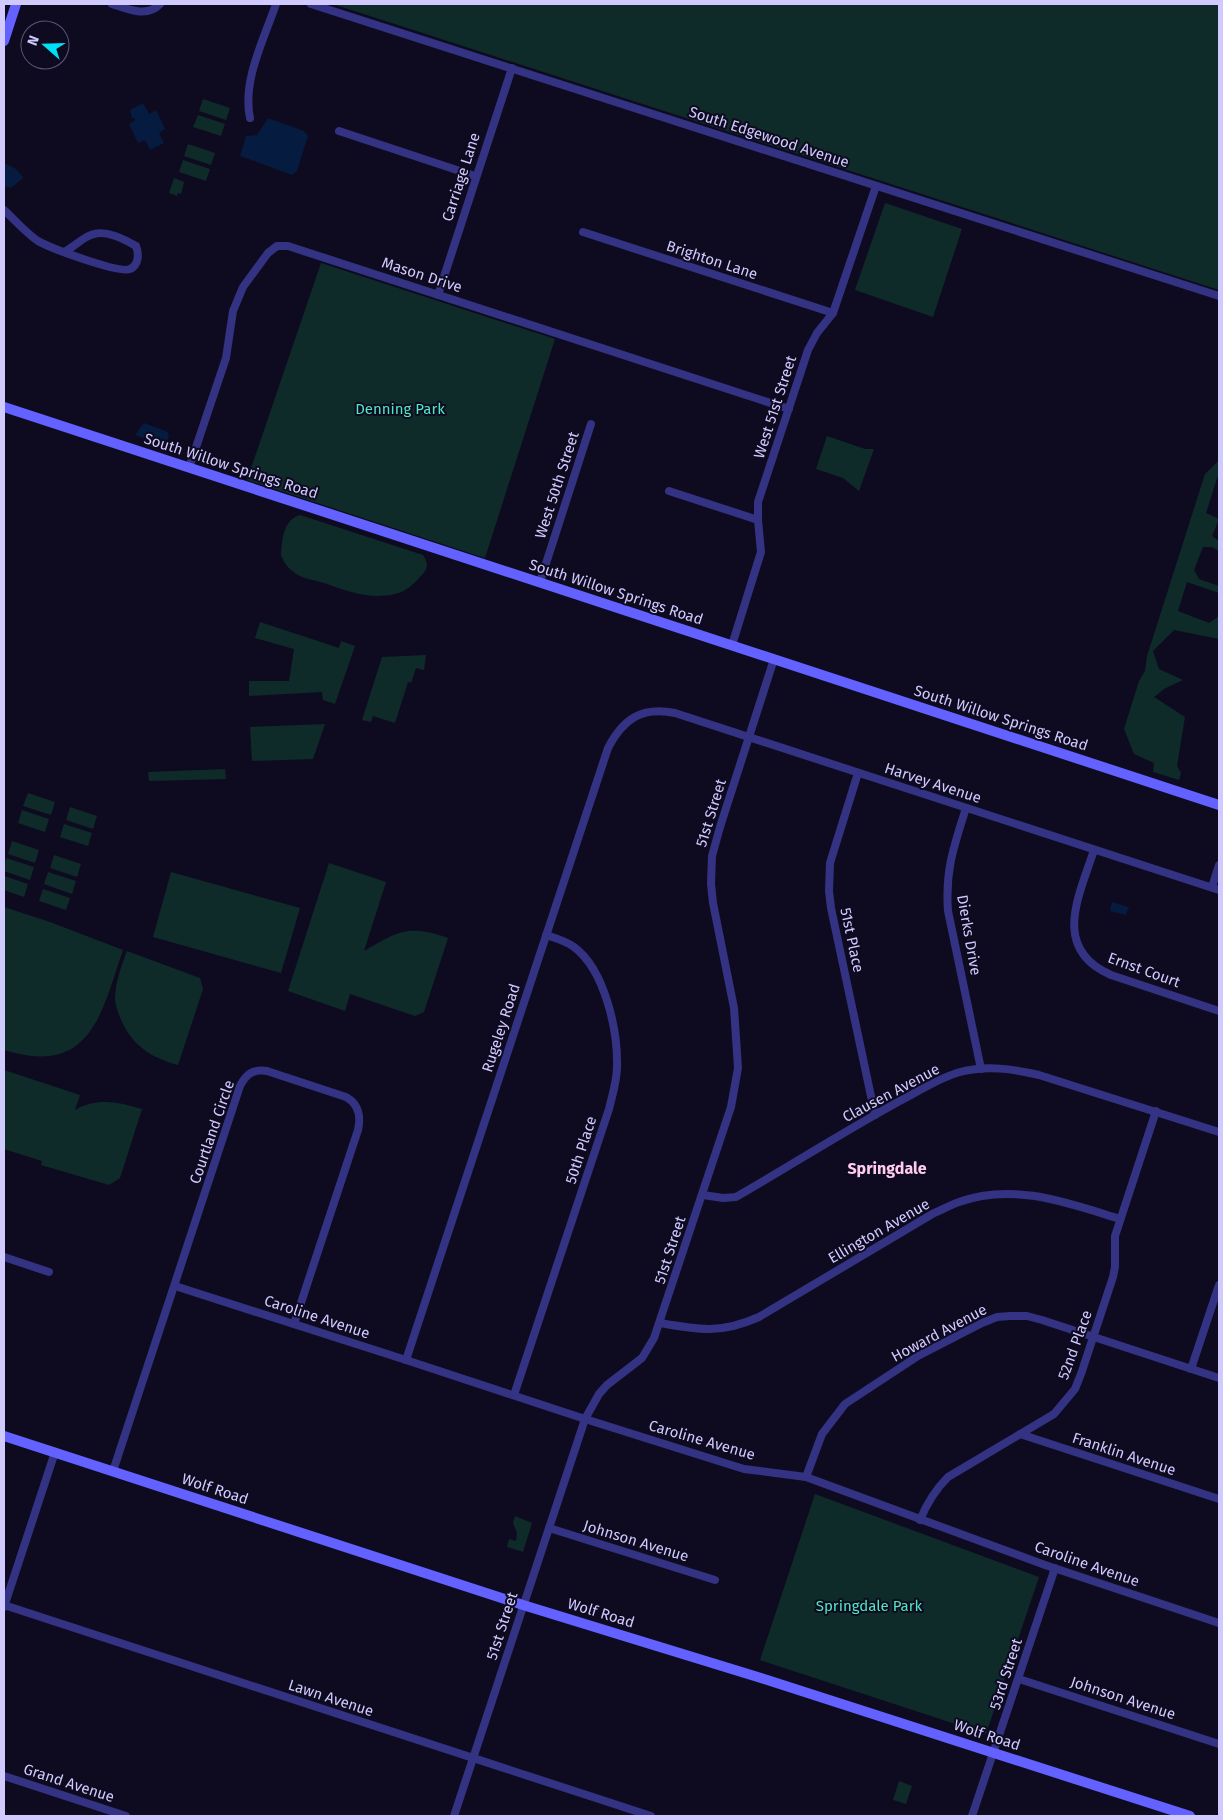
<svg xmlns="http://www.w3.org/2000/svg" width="1223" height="1820" viewBox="0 0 1223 1820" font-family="'Fira Sans',sans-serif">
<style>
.green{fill:#0e2b29}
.water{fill:#051b3f}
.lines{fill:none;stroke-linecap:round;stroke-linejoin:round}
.street{stroke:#343283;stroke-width:8}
.secondary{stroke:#6361ff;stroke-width:10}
.labels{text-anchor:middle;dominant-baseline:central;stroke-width:4;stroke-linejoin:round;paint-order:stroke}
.street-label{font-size:15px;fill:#d0caff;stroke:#0e0b20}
.park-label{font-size:15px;fill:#4ee7bf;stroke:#0e0b20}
.neighbourhood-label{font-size:16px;font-weight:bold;fill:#ffcced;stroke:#0e0b20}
</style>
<rect width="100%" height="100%" fill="#0e0b20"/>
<g class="green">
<polygon points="333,4 1219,4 1219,290"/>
<polygon points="203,99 230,108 226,120 199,111"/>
<polygon points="198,115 225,124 221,136 193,127"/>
<polygon points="188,144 215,153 211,165 184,156"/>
<polygon points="183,160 210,169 206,181 179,172"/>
<polygon points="174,178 184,182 181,194 178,193 177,196 169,193"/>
<polygon points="885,203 962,229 933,317 855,290"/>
<polygon points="321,263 555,339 485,558 247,480"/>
<polygon points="827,436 865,449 874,449 859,491 843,478 816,469"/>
<polygon points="1219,460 1219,472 1206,513 1219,519 1212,536 1219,541 1219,551 1212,547 1203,547 1194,570 1199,579 1219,586 1219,593 1187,582 1178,611 1209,623 1219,616 1219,639 1174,630 1153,651 1159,669 1183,680 1164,689 1154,697 1185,717 1177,766 1181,773 1179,780 1153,772 1154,763 1134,754 1124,729 1139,681 1145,671 1147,656 1205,474"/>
<path d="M300,515L423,555C429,564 428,569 420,577C413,585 405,592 395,594C369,600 347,591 324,583C314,580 303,579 295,573C288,568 284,563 281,555C282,540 283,520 300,515Z"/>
<polygon points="260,622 339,648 341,641 355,646 335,704 323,700 322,692 249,696 249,681 289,681 294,649 255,638"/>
<polygon points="426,655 424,670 416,668 411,683 408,682 395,723 373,716 371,722 362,720 382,657"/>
<polygon points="325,724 313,759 252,761 250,727"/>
<polygon points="225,769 226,779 149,781 148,772"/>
<polygon points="28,793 55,802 51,815 23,806"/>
<polygon points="70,807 97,816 93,829 66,820"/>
<polygon points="22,810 49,819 45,832 18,823"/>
<polygon points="64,824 92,833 88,846 60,837"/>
<polygon points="12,841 39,850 35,863 8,854"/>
<polygon points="54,855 81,864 77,877 50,868"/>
<polygon points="6,858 34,867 30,880 4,871"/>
<path d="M329,863L386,882L364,951C398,931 409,924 448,938L424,1012L415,1016L350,994L345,1011L288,991Z"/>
<polygon points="48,872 76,881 72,894 44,884"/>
<polygon points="171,872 300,908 281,973 153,937"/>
<polygon points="4,876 28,884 24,897 4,890"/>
<polygon points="43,889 70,898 66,910 39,901"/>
<path d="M4,907L50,922L123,950C101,1014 91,1077 4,1050Z"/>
<path d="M127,951L200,978L203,989L178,1065C152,1058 134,1047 122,1022C119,1015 116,1008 115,1000C115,983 121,967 127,951Z"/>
<path d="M4,1070L80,1095L75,1110C97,1097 119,1102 142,1109L120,1178L109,1185L41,1165L42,1161L4,1149Z"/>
<polygon points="815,1494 1039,1577 986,1734 760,1660"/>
<polygon points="515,1516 532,1523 523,1552 507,1547 509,1539 516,1541 517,1533 513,1523"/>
<polygon points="899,1781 912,1786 906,1804 893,1800"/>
</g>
<g class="water">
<polygon points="143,103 149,114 156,110 165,129 159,133 164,143 150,150 145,140 138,143 129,124 135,120 134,118 132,118 130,110"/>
<polygon points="268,118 304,131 308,136 297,171 292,175 240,156 246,136 257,135"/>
<polygon points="4,163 16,169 23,177 22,179 11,188 4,186"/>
<polygon points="144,423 168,432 169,436 166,442 162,444 135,435"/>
<polygon points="1112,902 1129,907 1126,915 1110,911"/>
</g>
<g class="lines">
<g class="street">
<path d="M112,4C127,9 147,18 160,4"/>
<polyline points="311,4 1219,296"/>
<path d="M250,118C242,81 264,39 276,4"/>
<polyline points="339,131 475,176"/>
<path d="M4,210C15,220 26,233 38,241C50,248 120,274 130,269C139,265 139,254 136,246C124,239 104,229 91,235C84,237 72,248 64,252"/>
<polyline points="583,232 833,313"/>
<polyline points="438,295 512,68"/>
<polyline points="189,468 226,358 233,311 243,287 268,253 277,246 288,246 789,409"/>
<polyline points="669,491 758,520"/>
<polyline points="540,582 591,424"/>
<polyline points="732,645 761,552 758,520 758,502 808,350 817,333 833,313 876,186"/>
<polyline points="858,773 830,863 829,891 831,908 875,1115"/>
<path d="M966,808C954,846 945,870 948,911L981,1069"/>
<path d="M1094,850C1079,896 1051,949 1111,975L1219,1011"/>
<polyline points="1212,887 1219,865"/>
<path d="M703,1195L723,1198L736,1197C790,1166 843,1132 898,1102C918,1092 938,1078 960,1072C987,1065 1013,1069 1039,1075L1219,1132"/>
<polyline points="4,1257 49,1272"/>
<polyline points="175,1286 406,1360 585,1419 744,1469 806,1477 1045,1565 1219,1623"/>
<path d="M660,1323C699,1330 721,1334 759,1317L934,1213C942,1210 950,1205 959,1202C1013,1182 1068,1203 1120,1219"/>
<path d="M406,1360L608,748C623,719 642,706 675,713L1219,890"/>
<polyline points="1191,1369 1219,1285"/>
<path d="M514,1395L609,1109C612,1096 617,1081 617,1067C618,1031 605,970 574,947C566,941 555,938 546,935"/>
<polyline points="1020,1434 1219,1499"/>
<path d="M113,1471L240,1086C246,1074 253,1069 267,1071L346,1097C359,1104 361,1117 358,1130L294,1324"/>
<polyline points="806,1477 822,1434 845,1404 918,1356 982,1323 997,1317 1010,1316 1027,1316 1042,1320 1219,1378"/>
<path d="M920,1520C927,1503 935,1490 948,1477L1054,1414L1075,1389L1081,1374L1113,1277L1115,1267V1236L1156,1111"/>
<polyline points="549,1528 715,1580"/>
<polyline points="4,1605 651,1816"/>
<polyline points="4,1607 55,1452"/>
<polyline points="1019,1679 1219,1744"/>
<polyline points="4,1776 126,1816"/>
<polyline points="454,1816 585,1419 599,1394 607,1385 642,1358 654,1338 731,1107 738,1068 734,1008 713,903 711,884 712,856 720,827 774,659"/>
<polyline points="972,1816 1055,1568"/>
</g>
<g class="secondary">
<polyline points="4,41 16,4"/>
<polyline points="4,407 1219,805"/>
<polyline points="4,1436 523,1605 761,1678 1190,1816"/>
</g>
</g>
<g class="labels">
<g class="street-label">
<text transform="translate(769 137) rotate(18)">South Edgewood Avenue</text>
<text transform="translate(461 177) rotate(-72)">Carriage Lane</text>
<text transform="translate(712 260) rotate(18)">Brighton Lane</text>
<text transform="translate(422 275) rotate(18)">Mason Drive</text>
<text transform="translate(775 407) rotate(-72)">West 51st Street</text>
<text transform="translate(231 466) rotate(18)">South Willow Springs Road</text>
<text transform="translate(557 485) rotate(-72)">West 50th Street</text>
<text transform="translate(616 592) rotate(18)">South Willow Springs Road</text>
<text transform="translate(1001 718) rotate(18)">South Willow Springs Road</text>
<text transform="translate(933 783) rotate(18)">Harvey Avenue</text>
<text transform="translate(711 813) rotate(-73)">51st Street</text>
<text transform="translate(969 935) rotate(80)">Dierks Drive</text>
<text transform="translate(852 940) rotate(78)">51st Place</text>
<text transform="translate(1144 970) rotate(20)">Ernst Court</text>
<text transform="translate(501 1028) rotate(-72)">Rugeley Road</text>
<text transform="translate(891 1093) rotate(-28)">Clausen Avenue</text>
<text transform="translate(212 1132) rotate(-71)">Courtland Circle</text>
<text transform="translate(581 1150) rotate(-72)">50th Place</text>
<text transform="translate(879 1231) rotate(-30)">Ellington Avenue</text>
<text transform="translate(670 1250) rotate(-72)">51st Street</text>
<text transform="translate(317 1317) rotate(18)">Caroline Avenue</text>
<text transform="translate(939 1333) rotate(-28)">Howard Avenue</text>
<text transform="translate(1075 1345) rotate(-70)">52nd Place</text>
<text transform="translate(702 1440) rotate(16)">Caroline Avenue</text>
<text transform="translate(1124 1454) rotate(18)">Franklin Avenue</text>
<text transform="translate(215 1489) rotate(18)">Wolf Road</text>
<text transform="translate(636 1541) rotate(17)">Johnson Avenue</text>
<text transform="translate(1087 1564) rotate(19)">Caroline Avenue</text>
<text transform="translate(601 1613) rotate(17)">Wolf Road</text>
<text transform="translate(502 1626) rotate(-72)">51st Street</text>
<text transform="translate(1006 1674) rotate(-72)">53rd Street</text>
<text transform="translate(331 1698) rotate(18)">Lawn Avenue</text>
<text transform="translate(1123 1698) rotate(18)">Johnson Avenue</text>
<text transform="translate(987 1735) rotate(18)">Wolf Road</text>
<text transform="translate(69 1783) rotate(18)">Grand Avenue</text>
</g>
<g class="park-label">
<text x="400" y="409">Denning Park</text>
<text x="869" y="1606">Springdale Park</text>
</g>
<g class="neighbourhood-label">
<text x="887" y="1168">Springdale</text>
</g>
</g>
<rect width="1223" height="1820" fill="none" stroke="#d0caff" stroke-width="10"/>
<g transform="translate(45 45) rotate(290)"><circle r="24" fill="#0e0b20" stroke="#5c5779"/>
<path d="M0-4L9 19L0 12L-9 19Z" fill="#00e0f5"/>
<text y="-8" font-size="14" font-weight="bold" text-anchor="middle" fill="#d0caff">N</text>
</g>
</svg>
